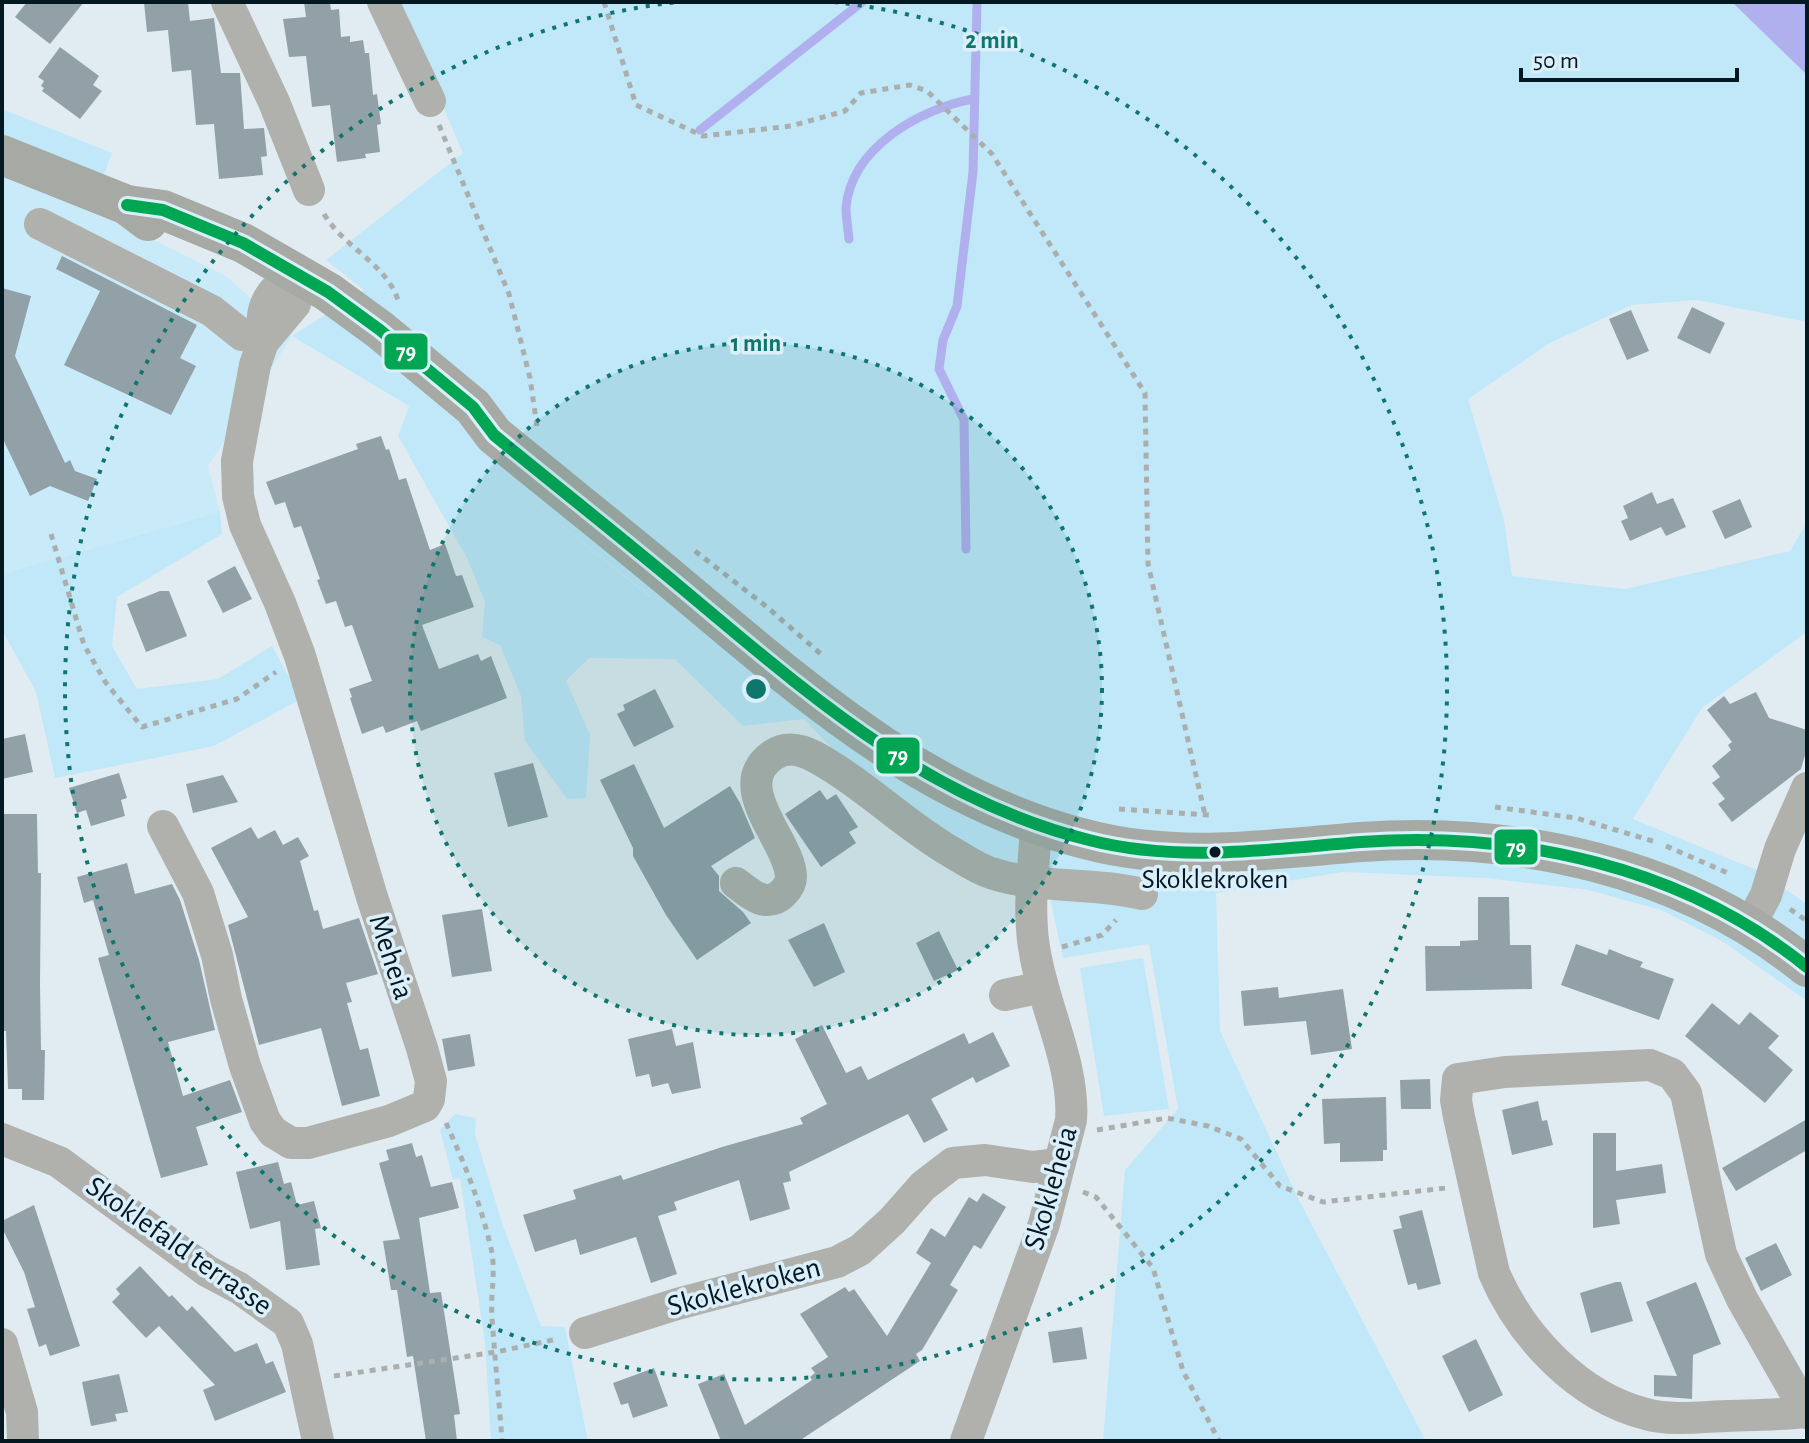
<svg xmlns="http://www.w3.org/2000/svg" width="1809" height="1443" viewBox="0 0 1809 1443" font-family="'Alegreya Sans',sans-serif">
<style>
.built{fill:#c9eaf9}
.green{fill:#c1e8f9;fill-rule:evenodd}
.water{fill:#b1b0ee}
.lines{fill:none;stroke-linecap:round;stroke-linejoin:round}
.stream{stroke:#b1b0ee;stroke-width:9}
.building{fill:#92a1a8}
.path{stroke:#aaafae;stroke-width:5;stroke-dasharray:6 6;stroke-linecap:butt}
.minor{stroke:#b0b1ac;stroke-width:32}
.major{stroke:#a7aaa4;stroke-width:40}
.bus-1-casing{stroke:#daeff9;stroke-width:18}
.bus-1{stroke:#00a651;stroke-width:12}
.ring{fill:none;stroke:#0f766e;stroke-width:4;stroke-dasharray:4 8}
.bus-dot{fill:#041821;stroke:#daeff9;stroke-width:3}
.labels{text-anchor:middle;dominant-baseline:central;stroke-width:7;stroke-linejoin:round;paint-order:stroke}
.bus-label{font-size:28px;fill:#041821;stroke:#daeff9}
.street-label{font-size:30px;fill:#041821;stroke:#daeff9}
.centre{fill:#0f766e;stroke:#daeff9;stroke-width:4}
.ring-label{font-size:24px;text-anchor:middle;font-weight:bold;fill:#0f766e;stroke:#daeff9;stroke-width:7;stroke-linejoin:round;paint-order:stroke}
.line-badge{stroke:#daeff9;stroke-width:3}
.badge-label{font-size:22px;text-anchor:middle;font-weight:bold;fill:#fff}
</style>
<rect width="100%" height="100%" fill="#e1ecf2"/>
<polygon class="built" points="2,170 91,208 226,276 292,336 208,466 220,512 2,574"/>
<g class="green">
<path d="M397,2H1732L1807,75V322L1697,300L1632,305L1550,343L1468,399L1504,520L1512,576L1625,589L1790,551L1807,522V632L1702,708L1633,819L1759,871L1807,904V1001L1722,941L1661,910L1588,890L1485,878L1342,872L1216,893L1220,1031L1300,1202L1426,1441H1103L1125,1170L1178,1109L1149,944L1063,958L1049,893L933,854L804,719L743,726L675,659L589,658L566,681L590,735L586,798L567,799L525,741L521,696L500,645L482,637L485,602L467,558L398,436L409,406L292,336L364,290L326,260L463,153ZM467,450L651,597H650Z"/>
<polygon points="2,109 112,153 91,208 2,170"/>
<polygon points="220,512 222,534 117,597 112,646 137,689 218,679 272,646 301,699 214,746 55,778 36,692 2,630 2,574"/>
<polygon points="1143,958 1169,1109 1104,1116 1080,968"/>
<polygon points="455,1114 476,1118 475,1134 503,1226 541,1326 565,1327 588,1441 491,1441 485,1343 460,1178 453,1180 440,1130"/>
</g>
<polygon class="water" points="1732,2 1807,2 1807,75 1806,74"/>
<g class="lines">
<g class="stream">
<polyline points="700,130 862,2"/>
<path d="M849,239C848,229 846,217 846,207C852,147 920,109 973,99"/>
<polyline points="966,549 964,420 939,369 943,340 957,306 973,172 977,2"/>
</g>
</g>
<g class="building">
<polygon points="27,2 84,2 50,44 15,17"/>
<polygon points="144,2 188,2 190,21 214,18 221,73 240,73 244,129 264,128 267,156 261,157 263,175 219,179 214,124 196,125 191,70 172,72 168,30 147,32"/>
<polygon points="304,2 330,2 331,10 339,9 341,37 350,36 350,42 363,40 365,53 369,53 373,95 377,94 381,124 377,125 380,152 365,154 366,158 337,162 330,105 312,107 306,56 289,57 283,19 306,17"/>
<polygon points="60,47 99,76 93,85 102,91 80,119 42,91 44,88 41,86 44,81 38,77"/>
<polygon points="62,256 197,325 180,358 196,366 171,415 64,365 100,291 56,269"/>
<polygon points="2,288 31,296 15,356 65,463 70,460 75,471 97,479 88,501 50,486 30,496 2,437"/>
<polygon points="1692,307 1725,323 1710,354 1677,338"/>
<polygon points="1631,310 1649,351 1627,360 1609,319"/>
<polygon points="381,436 386,450 389,449 399,480 406,478 430,550 445,544 456,576 462,575 474,607 422,625 439,669 478,654 481,661 491,656 507,698 421,731 417,721 386,733 383,726 362,734 350,698 352,697 349,689 372,681 352,625 345,627 336,601 326,604 317,580 320,579 301,526 294,528 285,502 275,505 266,482 358,449 356,444"/>
<polygon points="1652,492 1657,504 1673,498 1686,527 1666,536 1661,527 1630,541 1621,521 1628,518 1623,506"/>
<polygon points="1740,499 1752,527 1725,539 1712,511"/>
<polygon points="235,566 252,599 223,613 207,581"/>
<polygon points="160,591 169,591 187,636 146,652 127,604"/>
<polygon points="655,689 674,727 634,747 617,714 625,710 623,705"/>
<polygon points="1756,692 1769,718 1807,730 1807,748 1801,769 1732,822 1718,804 1725,799 1712,783 1720,777 1712,766 1731,750 1728,745 1732,742 1707,710 1724,696 1730,704"/>
<polygon points="25,734 33,772 2,779 2,739"/>
<polygon points="533,763 548,817 508,827 494,773"/>
<polygon points="634,764 664,828 730,786 740,803 755,838 711,866 719,876 719,891 743,912 751,923 697,960 666,915 633,856 633,848 600,780"/>
<polygon points="119,773 127,798 121,800 125,816 91,826 86,810 77,813 69,788"/>
<polygon points="223,775 238,802 193,813 186,784"/>
<polygon points="820,790 827,800 836,794 858,827 849,832 856,843 821,867 785,814"/>
<polygon points="2,814 37,814 38,873 41,873 40,984 41,1050 45,1050 44,1100 22,1100 22,1089 8,1089 6,1031 2,1031"/>
<polygon points="251,827 258,839 275,830 283,845 298,837 309,856 300,861 314,911 318,910 323,929 359,918 378,974 346,983 352,1002 347,1003 360,1050 368,1048 380,1096 342,1106 321,1028 259,1045 228,925 248,917 211,848"/>
<polygon points="127,863 135,894 172,884 180,900 199,960 215,1030 168,1042 183,1096 230,1080 242,1112 196,1127 208,1165 161,1178 98,958 109,955 93,900 84,903 77,877"/>
<polygon points="1478,897 1509,897 1510,945 1531,945 1532,989 1426,991 1425,946 1460,946 1460,941 1478,940"/>
<polygon points="482,909 492,971 452,977 442,915"/>
<polygon points="824,923 845,972 814,987 788,940"/>
<polygon points="939,931 958,970 934,981 916,943"/>
<polygon points="1576,944 1607,955 1609,949 1626,956 1643,962 1640,967 1674,979 1659,1020 1561,985"/>
<polygon points="1278,987 1279,998 1343,989 1352,1049 1311,1055 1306,1021 1244,1026 1241,991"/>
<polygon points="1712,1003 1739,1025 1750,1012 1779,1036 1768,1048 1793,1070 1765,1103 1685,1036"/>
<polygon points="822,1025 846,1073 861,1066 868,1080 964,1033 969,1044 993,1032 1010,1066 976,1083 973,1077 931,1099 948,1130 924,1143 908,1114 789,1172 791,1181 783,1183 790,1209 750,1221 739,1180 674,1202 677,1210 658,1216 677,1274 651,1283 636,1237 580,1255 576,1239 535,1252 523,1215 576,1199 573,1190 621,1175 623,1180 722,1147 803,1124 800,1118 827,1104 795,1039"/>
<polygon points="672,1029 676,1046 693,1042 701,1088 672,1094 668,1083 652,1087 649,1074 636,1077 628,1039"/>
<polygon points="470,1034 475,1066 448,1071 442,1039"/>
<polygon points="1430,1079 1431,1109 1401,1109 1400,1080"/>
<polygon points="1386,1097 1387,1150 1383,1150 1383,1161 1340,1162 1340,1143 1324,1144 1322,1099"/>
<polygon points="1538,1101 1542,1121 1547,1120 1553,1145 1512,1155 1502,1110"/>
<polygon points="1807,1119 1807,1150 1736,1191 1722,1168"/>
<polygon points="1593,1133 1616,1133 1616,1171 1662,1164 1666,1193 1616,1200 1620,1224 1593,1228"/>
<polygon points="412,1143 416,1157 422,1155 431,1187 452,1182 459,1208 419,1218 430,1293 441,1292 460,1414 454,1415 457,1441 426,1441 413,1356 407,1357 397,1290 391,1290 383,1241 400,1239 379,1163 389,1160 386,1150"/>
<polygon points="278,1162 284,1184 291,1182 297,1205 314,1201 321,1228 315,1229 320,1265 286,1270 280,1221 250,1229 236,1172"/>
<polygon points="983,1193 1006,1207 981,1249 974,1245 950,1285 958,1290 922,1350 916,1354 920,1361 799,1441 721,1441 698,1384 724,1374 745,1425 812,1380 810,1377 815,1373 811,1368 828,1357 800,1314 845,1287 849,1292 854,1289 887,1336 931,1263 916,1253 931,1228 945,1237 969,1197 977,1202"/>
<polygon points="34,1205 80,1346 50,1356 46,1344 39,1347 27,1309 35,1307 24,1272 2,1228 2,1221"/>
<polygon points="1422,1210 1441,1284 1418,1290 1416,1283 1408,1285 1393,1230 1402,1228 1399,1216"/>
<polygon points="1776,1243 1792,1275 1761,1291 1745,1258"/>
<polygon points="140,1266 169,1297 172,1295 187,1311 192,1306 235,1352 257,1343 266,1364 273,1361 286,1392 215,1421 203,1390 215,1385 159,1326 146,1338 112,1302 120,1294 116,1289"/>
<polygon points="1616,1282 1621,1282 1633,1321 1591,1333 1580,1293"/>
<polygon points="1696,1282 1721,1344 1693,1355 1692,1399 1654,1396 1654,1375 1677,1376 1646,1302"/>
<polygon points="1082,1327 1087,1359 1053,1363 1048,1332"/>
<polygon points="1476,1339 1503,1395 1469,1412 1442,1356"/>
<polygon points="654,1368 668,1406 633,1418 628,1403 621,1405 613,1383"/>
<polygon points="119,1374 128,1412 115,1414 117,1421 91,1426 82,1382"/>
</g>
<g class="lines">
<g class="path">
<polyline points="604,2 636,105 703,136 791,126 845,111 861,93 910,85 927,91 992,154 1145,393 1148,564 1205,815"/>
<polyline points="439,125 509,294 530,378 537,426"/>
<path d="M324,214C345,249 387,263 399,303"/>
<polyline points="51,534 84,645 106,683 142,727 237,699 276,672"/>
<polyline points="695,551 767,607 823,656"/>
<polyline points="1495,807 1576,818 1656,842"/>
<polyline points="1119,809 1209,815"/>
<polyline points="1666,846 1730,874"/>
<polyline points="1790,909 1807,921"/>
<polyline points="1062,947 1102,935 1116,920"/>
<path d="M446,1123C464,1162 480,1202 490,1244C497,1269 490,1293 492,1318C495,1359 499,1400 502,1441"/>
<polyline points="1097,1130 1167,1118 1208,1126 1241,1139 1280,1186 1323,1202 1446,1188"/>
<polyline points="1083,1192 1096,1197 1153,1268 1183,1371 1219,1441"/>
<polyline points="334,1376 496,1352 557,1339"/>
</g>
<g class="minor">
<polyline points="227,2 274,102 309,190"/>
<polyline points="383,2 430,101"/>
<polyline points="40,224 212,311 242,335"/>
<path d="M263,342C260,305 266,295 295,272"/>
<polyline points="163,826 198,893 217,955 226,999 245,1066 265,1121 273,1132 291,1143 308,1143 389,1121 425,1106 429,1099 431,1081 422,1048 372,897 300,656 280,603 245,525 238,496 237,461 255,365 263,342 295,304 295,272"/>
<path d="M736,883C750,894 766,909 783,893C787,889 791,883 791,877C791,842 727,787 773,755C792,742 813,755 829,765C873,792 909,828 953,853C965,860 978,869 991,873C1039,889 1094,882 1142,894"/>
<polyline points="1749,927 1766,895 1780,849 1807,788"/>
<polyline points="1005,995 1042,987"/>
<polyline points="2,1139 59,1162 207,1271 239,1288 288,1323 297,1344 318,1441"/>
<polyline points="585,1333 677,1304 837,1262 860,1250 892,1221 923,1186 953,1163 985,1160 1033,1167 1059,1164"/>
<polyline points="2,1344 22,1412 23,1441"/>
<path d="M1805,1412C1778,1415 1752,1415 1726,1416C1700,1417 1671,1421 1646,1414C1578,1397 1521,1336 1494,1273L1459,1117L1456,1100L1458,1079L1505,1072L1650,1065L1672,1074L1686,1093L1721,1254L1742,1299L1807,1413"/>
<path d="M966,1441L1044,1224L1071,1120C1075,1066 1044,1007 1035,953C1027,911 1034,868 1036,825"/>
</g>
<g class="major">
<polyline points="2,155 127,205 148,221"/>
<path d="M127,205L163,210L243,243L328,292L380,330L473,407L494,435C555,485 617,534 678,585C805,691 924,799 1089,840C1177,863 1272,849 1361,842C1519,831 1682,866 1807,967"/>
</g>
<g class="bus-1-casing">
<path id="bus-1" d="M127,205L163,210L243,243L328,292L380,330L473,407L494,435C555,485 617,534 678,585C805,691 924,799 1089,840C1177,863 1272,849 1361,842C1519,831 1682,866 1807,967"/>
</g>
<use href="#bus-1" class="bus-1"/>
</g>
<circle cx="756" cy="689" r="346" fill="#0f766e" fill-opacity=".12"/>
<g class="ring">
<circle cx="756" cy="689" r="346"/>
<path d="M834 2A691 691 0 1 1 678 2"/>
</g>
<circle class="bus-dot" cx="1215" cy="852" r="7"/>
<g class="labels">
<g class="bus-label">
<text x="1215" y="880">Skoklekroken</text>
</g>
<g class="street-label">
<text transform="translate(391 957) rotate(72)">Meheia</text>
<text transform="translate(1051 1188) rotate(-74)">Skokleheia</text>
<text transform="translate(179 1246) rotate(35)">Skoklefald terrasse</text>
<text transform="translate(744 1287) rotate(-15)">Skoklekroken</text>
</g>
</g>
<circle cx="756" cy="689" r="12" class="centre"/>
<g class="ring-label">
<text x="992" y="48">2 min</text>
<text x="756" y="351">1 min</text>
</g>
<g class="line-badge">
<rect x="383" y="332" width="46" height="39" rx="8" fill="#00a651"/>
<rect x="875" y="736" width="46" height="39" rx="8" fill="#00a651"/>
<rect x="1493" y="828" width="46" height="38" rx="8" fill="#00a651"/>
</g>
<g class="badge-label">
<text x="406" y="359">79</text>
<text x="898" y="763">79</text>
<text x="1516" y="855">79</text>
</g>
<rect width="1809" height="1443" fill="none" stroke="#041821" stroke-width="8"/>
<path d="M1521 68v12h216v-12" fill="none" stroke="#041821" stroke-width="4"/>
<text x="1533" y="68" font-size="24" fill="#041821" stroke="#daeff9" stroke-width="6" paint-order="stroke">50 m</text>
</svg>
